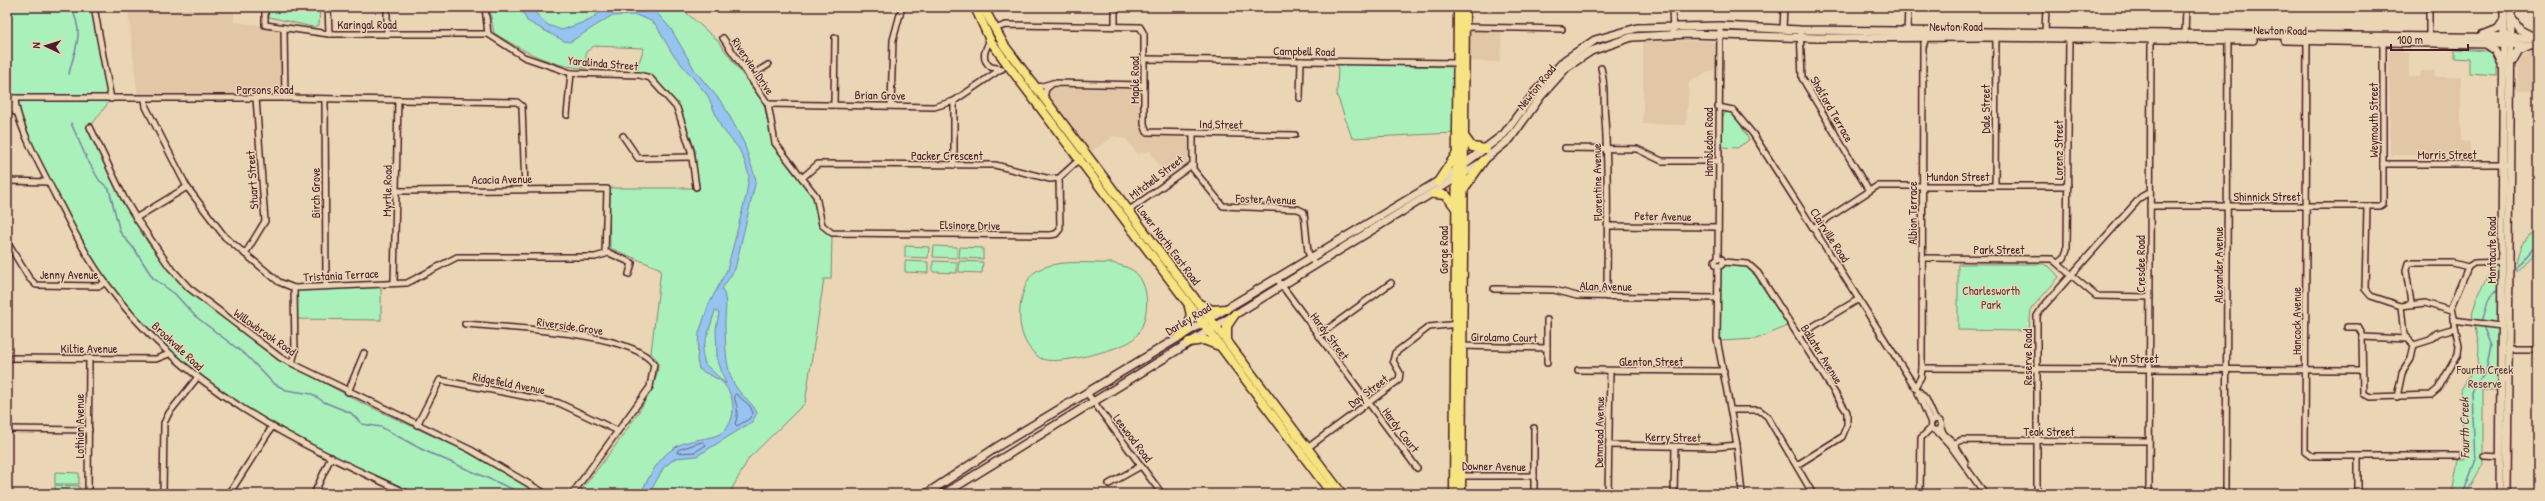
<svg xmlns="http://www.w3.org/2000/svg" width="2545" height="501" viewBox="0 0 2545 501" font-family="'Patrick Hand',sans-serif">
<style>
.built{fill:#e1c7a6}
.green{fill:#aaf0bb;stroke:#7a8873}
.water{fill:#95c4f0;stroke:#7782a1;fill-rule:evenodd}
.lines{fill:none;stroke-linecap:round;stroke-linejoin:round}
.shore{stroke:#68617a;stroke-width:1}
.stream{stroke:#7782a1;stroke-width:1.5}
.minor-casing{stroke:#4a1f2b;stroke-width:8}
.secondary-casing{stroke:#4a1f2b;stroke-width:10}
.primary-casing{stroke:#4a1f2b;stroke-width:11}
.minor{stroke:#ead5b4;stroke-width:5}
.secondary{stroke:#ead5b4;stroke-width:7}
.primary{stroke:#f6e381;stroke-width:8}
.labels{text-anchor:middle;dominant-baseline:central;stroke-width:3;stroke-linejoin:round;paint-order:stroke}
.street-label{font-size:12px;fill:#4a1f2b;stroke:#ead5b4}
.park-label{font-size:12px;fill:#583e41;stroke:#ead5b4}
.water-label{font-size:13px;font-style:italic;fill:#553849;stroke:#ead5b4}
</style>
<rect width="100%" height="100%" fill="#ead5b4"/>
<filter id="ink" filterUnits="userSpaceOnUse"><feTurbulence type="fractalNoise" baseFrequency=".025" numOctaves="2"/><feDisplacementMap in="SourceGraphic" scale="8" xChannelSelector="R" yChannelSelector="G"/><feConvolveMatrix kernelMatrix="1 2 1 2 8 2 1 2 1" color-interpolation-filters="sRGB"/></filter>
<g filter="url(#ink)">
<g class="built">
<polygon points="128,7 234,7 234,22 284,28 285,98 138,99"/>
<polygon points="1467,29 1502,30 1500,62 1466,61"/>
<polygon points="1643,41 1712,41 1716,46 1715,69 1689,82 1686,125 1643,124"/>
<polygon points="2392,48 2403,48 2403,53 2409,53 2409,76 2420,77 2421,71 2435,71 2435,77 2461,77 2461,141 2470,142 2470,156 2390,155 2389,51"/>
<polygon points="2532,50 2538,50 2538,91 2517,91 2518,64 2522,57"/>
<polygon points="1040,88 1141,89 1141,129 1145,136 1192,138 1188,164 1167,178 1150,151 1137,154 1126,139 1114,136 1089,153"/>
</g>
<g class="green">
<polygon points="7,7 94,7 111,99 90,127 108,173 134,219 148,243 189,291 281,360 362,403 465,451 541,494 407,494 331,457 228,400 169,354 105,282 48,182 7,98"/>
<polygon points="267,7 320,7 319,25 313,27 269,17"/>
<path d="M489,7H680L718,41L764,104L773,146L813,197L819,225L832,237L831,279H824L805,403L749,458L729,494H578C595,471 667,387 657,360C656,358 652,355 651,353L661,269L610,248L609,188H698L695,150L679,107L651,74L636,71L644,48L594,46L586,52V68C553,68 522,50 494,33Z"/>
<polygon points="2455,49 2488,51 2497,59 2497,75 2469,73 2469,59 2455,58"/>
<polygon points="1338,64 1454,67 1454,133 1352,138 1337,95"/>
<polygon points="1730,112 1735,115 1749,140 1737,148 1722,147 1722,118 1725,113"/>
<path d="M2538,229V249L2516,272C2516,254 2521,238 2538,229Z"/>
<polygon points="905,246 929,247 928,258 905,257"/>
<polygon points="934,246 957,247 957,258 933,257"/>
<polygon points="960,247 983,248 983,259 959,258"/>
<polygon points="2499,256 2498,390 2483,390 2483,464 2466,494 2452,494 2458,460 2465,460 2460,391 2478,363 2479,345 2472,314 2477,298"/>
<polygon points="905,261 928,262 928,273 905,272"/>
<polygon points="933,261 957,262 957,273 933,272"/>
<polygon points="959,261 983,262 982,273 959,272"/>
<path d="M1112,263C1119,265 1129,267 1135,272C1153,288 1149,327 1131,341C1117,350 1054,367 1040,358C1018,343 1016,313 1024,290C1026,284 1029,276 1035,272C1055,258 1089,264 1112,263Z"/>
<polygon points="1958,264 2043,264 2050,267 2059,277 2031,309 2029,331 1958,330"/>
<path d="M1724,265H1743L1751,269L1788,326L1756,339L1720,341C1718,326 1715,276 1724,265Z"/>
<polygon points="381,284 381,320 293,319 294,288"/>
<polygon points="55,472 79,473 79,484 55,484"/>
<polygon points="55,485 79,486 79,494 55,494"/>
</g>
<path class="water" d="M521,7H529L548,25L562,30L590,20L607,7H646L656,12L671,29L696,72L723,104L744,143L756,180L735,269L722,289C729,302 724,314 725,328C726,348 725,373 738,390C745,399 753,403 757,413L752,422L697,456L676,458L664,467L649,494H640C650,476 657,459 674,448C685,440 702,440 715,436C739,428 738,392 718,379C712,376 705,373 699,369L697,360L699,333L708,306L727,270L746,196L749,176L745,162L739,149L721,127L708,96L672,53L656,25L651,21L636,15L611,16L570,42L564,41L527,21ZM715,311L719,313L716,329L717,358L726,384L705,364L702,352Z"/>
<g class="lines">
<g class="shore">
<path d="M608,7V12C620,12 632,11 644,12L645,7"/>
<path d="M736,394L750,406L753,413L749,419L737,426L735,424C739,414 737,406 734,396Z"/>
<polygon points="703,442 706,445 695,452 677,453 678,450"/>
</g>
<g class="stream">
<path d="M69,74C75,46 85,36 71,7"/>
<polyline points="71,123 87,159 99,180 109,189 120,232 135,250 153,278 175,294 195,316 247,356 273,383 286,390 312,394 324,402 351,413 362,424 381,427 423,450 524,494"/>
<polyline points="2512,272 2538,242"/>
<polyline points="2482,322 2488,301 2499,287"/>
<polyline points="2463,494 2475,462 2472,392 2486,371 2491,346 2483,326"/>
</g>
<g class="minor-casing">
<g id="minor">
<polyline points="94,7 111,99"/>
<polyline points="265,7 265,25 329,34 488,34"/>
<polyline points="328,7 329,34"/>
<polyline points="485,7 488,34"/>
<polyline points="1672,7 1673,34"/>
<polyline points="1115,26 1115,7"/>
<polyline points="1465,27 1562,29"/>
<polyline points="284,28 285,98"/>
<polyline points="994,29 1006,25 1140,27 1144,34 1144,124 1147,132 1295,135"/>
<polyline points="1783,29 1784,7"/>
<polyline points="1800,30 1802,78 1869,191"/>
<polyline points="2045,33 2046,7"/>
<polyline points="387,34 387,7"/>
<polyline points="488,34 524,57 571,73 639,75 650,78 677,108 691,151 696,187"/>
<polyline points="1907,34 1908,7"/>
<polyline points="2185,36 2186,7"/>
<polyline points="723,38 768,104 775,143 816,196 822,225 832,233 1050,235 1056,234 1060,229 1059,178"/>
<polyline points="2307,39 2305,451 2312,456 2458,456"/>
<path d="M990,40C985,50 980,59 991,67L1002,69"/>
<polyline points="2429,40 2429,7"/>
<polyline points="1144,59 1459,63"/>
<path d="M1601,68C1606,85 1603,102 1605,119C1609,178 1607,237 1607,297"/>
<polyline points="749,77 768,65"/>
<polyline points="1034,88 1053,83 1144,85"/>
<polyline points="7,98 285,98 517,102 522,106 525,189"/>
<polyline points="7,98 15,112"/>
<path d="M15,98C16,124 43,171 55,195C71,225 85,255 105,282C182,388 293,442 409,494"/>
<polyline points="1044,98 1046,89 1053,83"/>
<polyline points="1300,98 1301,61"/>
<polyline points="145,99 146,107 187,187 225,237 279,282 294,288 407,283 457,257 595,257 609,253 632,263 629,274"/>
<polyline points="325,99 326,286"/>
<polyline points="768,104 934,107 954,101 1001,69"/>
<polyline points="834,104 835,38"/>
<polyline points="891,105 893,40 902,7"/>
<polyline points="1718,107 1733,110 1753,134 1915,387 1926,399 1935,419"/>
<polyline points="567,115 571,73"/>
<polyline points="90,127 124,198 136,218 169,266 189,288 281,358 471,450 546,494"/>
<polyline points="1193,134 1193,169 1223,206 1298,209 1304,212 1308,252 1315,265"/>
<polyline points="623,136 638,158 692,157"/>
<polyline points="1565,148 1637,149 1662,161 1718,161"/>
<polyline points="2383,164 2506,164"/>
<polyline points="954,165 954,101"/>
<polyline points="802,178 818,164 995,165 1050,179 1059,178 1081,158"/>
<polyline points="7,181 48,182"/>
<polyline points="1995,186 1996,35"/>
<polyline points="397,191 607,189 605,253"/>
<polyline points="2150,206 2380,206 2383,204 2383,40"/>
<polyline points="2367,207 2365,289 2371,296 2401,306 2404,335 2414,345 2411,359 2402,373 2397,397"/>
<polyline points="1128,211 1192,165"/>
<polyline points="136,218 187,187"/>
<polyline points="1608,226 1718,227"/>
<polyline points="1813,228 1877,186 2068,186"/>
<polyline points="7,242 29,278 36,285 100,286 105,282"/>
<polyline points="245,254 265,221 256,98"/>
<circle cx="1719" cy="262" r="4"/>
<polyline points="1718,258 1720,26"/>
<polyline points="1922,258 2052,259 2096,296 2150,297"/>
<polyline points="1723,262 1748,264 1758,273 1847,412 1847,425 1842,437 1797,465"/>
<polyline points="2058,263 2064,258 2067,250 2069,36"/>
<polyline points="1718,266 1717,339 1737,445 1742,494"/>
<polyline points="1277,279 1417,468"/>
<polyline points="394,283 398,100"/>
<polyline points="1494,289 1554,290 1577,296 1717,298"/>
<polyline points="2411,303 2406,270 2408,263 2453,263 2468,267"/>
<polyline points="2401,306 2425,303 2451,311"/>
<polyline points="2453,320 2501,326"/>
<path d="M465,324C506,328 631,331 654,364L650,387L572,494"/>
<polyline points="2347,327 2358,327 2362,334 2363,394 2371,397 2431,395 2438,389 2458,354 2459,346 2451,308 2468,267 2474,263 2502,262"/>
<polyline points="1799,335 1859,299"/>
<polyline points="1318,336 1391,283"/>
<polyline points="2362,337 2407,339"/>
<polyline points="2414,345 2430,340 2438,333 2455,328"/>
<polyline points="1461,346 1547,348 1547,320"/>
<polyline points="2505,349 2538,349"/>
<polyline points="7,358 156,359 169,354"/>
<polyline points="292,363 295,352 294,288"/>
<polyline points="1547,363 1547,348"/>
<polyline points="1922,368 2362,370"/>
<polyline points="1578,370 1724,371"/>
<polyline points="1915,387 1921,377 1922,368 1923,47 1926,37"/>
<polyline points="348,392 364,353"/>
<polyline points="1087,393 1162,494"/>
<polyline points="1918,393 1931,423"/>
<polyline points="1731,410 1759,410 1767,416 1813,494"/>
<circle cx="1936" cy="425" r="5.5"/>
<polyline points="417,425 440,380 559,403 618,431"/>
<polyline points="1941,428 1944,434 1953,442 1965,462"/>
<polyline points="7,429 89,430"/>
<polyline points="1936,430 1950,445 1985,494"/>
<polyline points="1608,445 1717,447 1737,445"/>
<polyline points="1950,445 1962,440 2149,441"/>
<polyline points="1306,449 1399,380 1400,373 1393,361 1395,353 1429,327 1458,324"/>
<polyline points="2484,456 2500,457"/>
<polyline points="1459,476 1534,476"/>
<polyline points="1109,484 1141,466"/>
<polyline points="88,494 89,358"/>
<polyline points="163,494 164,423 169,413 197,378"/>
<polyline points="229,494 272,427"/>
<polyline points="314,494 331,457"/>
<polyline points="1534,494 1534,428"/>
<polyline points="1608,494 1610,371"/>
<polyline points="1674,494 1675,447"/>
<polyline points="1920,494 1921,438 1931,428"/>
<polyline points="2037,494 2037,316 2042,308 2141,197 2150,192"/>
<polyline points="2149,494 2151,37"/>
<polyline points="2226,494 2228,37"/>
<polyline points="2358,494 2358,457"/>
</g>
</g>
<g class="secondary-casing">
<g id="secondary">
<polyline points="2511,17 2520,30 2532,36"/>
<polyline points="2483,35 2498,29 2504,20"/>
<polyline points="2285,40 2538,45"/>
<polyline points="2485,44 2495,51 2502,65"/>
<polyline points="2512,62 2519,50 2528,46"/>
<polyline points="926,494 1000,445 1455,171 1504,134 1535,92 1565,60 1595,40 1637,28 1720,26 1800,30 2538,38"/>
<polyline points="944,494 1479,164 1510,139 1541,96 1567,67 1591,51 1632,37 1689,34 1817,38 1980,37 2253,40"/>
<polyline points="2500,494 2504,7"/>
<polyline points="2507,494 2511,7"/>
</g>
</g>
<g class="primary-casing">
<g id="primary">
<polyline points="975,7 990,40 1008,65 1332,494"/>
<polyline points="983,7 1004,45 1342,494"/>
<polyline points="1464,136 1472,147 1486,149"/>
<polyline points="1438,182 1455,156"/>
<polyline points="1463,190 1484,160"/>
<polyline points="1434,194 1446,195 1455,207"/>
<polyline points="1202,305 1212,310 1226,309"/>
<path d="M1180,337C1190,329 1193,319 1189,307"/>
<polyline points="1227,340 1227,326 1235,314"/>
<polyline points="1189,342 1204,340 1217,345"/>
<polyline points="1454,494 1458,7"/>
<polyline points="1461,494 1465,7"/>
</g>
</g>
<use href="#minor" class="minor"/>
<use href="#secondary" class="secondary"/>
<use href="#primary" class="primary"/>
</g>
</g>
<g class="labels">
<g class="street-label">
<text x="367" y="24">Karingal Road</text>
<text x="1956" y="26">Newton Road</text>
<text transform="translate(2280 30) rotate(1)">Newton Road</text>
<text transform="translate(1304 51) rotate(1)">Campbell Road</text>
<text transform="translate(603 63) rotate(5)">Yaralinda Street</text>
<text transform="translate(753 66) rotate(56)">Riverview Drive</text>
<text transform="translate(1134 80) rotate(-90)">Maple Road</text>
<text transform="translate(1536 87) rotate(-51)">Newton Road</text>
<text x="265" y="89">Parsons Road</text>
<text transform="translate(880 95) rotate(1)">Brian Grove</text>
<text transform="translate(1832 109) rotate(60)">Shalford Terrace</text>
<text transform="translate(1985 109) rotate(-90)">Dale Street</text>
<text transform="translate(2373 120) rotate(-90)">Weymouth Street</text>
<text transform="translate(1221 124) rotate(1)">Ind Street</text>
<text transform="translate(1708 142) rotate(-90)">Hambledon Road</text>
<text transform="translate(2058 150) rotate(-90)">Lorenz Street</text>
<text x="2447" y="154">Morris Street</text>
<text x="947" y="155">Packer Crescent</text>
<text x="1958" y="176">Mundon Street</text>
<text transform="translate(1156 177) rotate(-37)">Mitchell Street</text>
<text transform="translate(502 179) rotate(-1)">Acacia Avenue</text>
<text transform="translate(252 180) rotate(-94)">Stuart Street</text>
<text transform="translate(1597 182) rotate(-91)">Florentine Avenue</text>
<text transform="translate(387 191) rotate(-89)">Myrtle Road</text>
<text transform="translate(315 193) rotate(-90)">Birch Grove</text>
<text x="2267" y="196">Shinnick Street</text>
<text transform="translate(1266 199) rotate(2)">Foster Avenue</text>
<text transform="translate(1912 213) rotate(-90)">Albion Terrace</text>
<text transform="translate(1663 216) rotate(1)">Peter Avenue</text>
<text transform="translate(970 225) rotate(1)">Elsinore Drive</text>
<text transform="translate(1830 235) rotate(57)">Clairville Road</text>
<text transform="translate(1169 245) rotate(53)">Lower North East Road</text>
<text x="1999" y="249">Park Street</text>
<text transform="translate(1443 250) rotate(-90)">Gorge Road</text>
<text transform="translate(2491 250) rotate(-90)">Montacute Road</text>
<text transform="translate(2140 264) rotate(-90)">Cresdee Road</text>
<text transform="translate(2218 265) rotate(-90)">Alexander Avenue</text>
<text x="69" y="274">Jenny Avenue</text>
<text transform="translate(341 275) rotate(-3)">Tristania Terrace</text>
<text transform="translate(1606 286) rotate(1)">Alan Avenue</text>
<text transform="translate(1188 319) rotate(-31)">Darley Road</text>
<text transform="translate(2296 321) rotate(-90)">Hancock Avenue</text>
<text transform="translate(570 326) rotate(8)">Riverside Grove</text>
<text transform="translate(265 332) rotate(35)">Willowbrook Road</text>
<text transform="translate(1330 336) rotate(53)">Hardy Street</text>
<text transform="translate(1504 337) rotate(1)">Girolamo Court</text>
<text transform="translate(178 346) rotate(43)">Brookvale Road</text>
<text x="89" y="348">Kiltie Avenue</text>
<text transform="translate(1822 354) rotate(58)">Ballater Avenue</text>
<text transform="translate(2027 357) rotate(-90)">Reserve Road</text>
<text x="2134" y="358">Wyn Street</text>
<text x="1651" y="361">Glenton Street</text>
<text transform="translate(509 383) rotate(11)">Ridgefield Avenue</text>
<text transform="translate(1368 391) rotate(-37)">Day Street</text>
<text transform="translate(79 426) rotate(-90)">Lothian Avenue</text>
<text transform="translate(1401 430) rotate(53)">Hardy Court</text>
<text x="2049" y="431">Teak Street</text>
<text transform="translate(1599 432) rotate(-89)">Denmead Avenue</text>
<text transform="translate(1673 437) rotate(1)">Kerry Street</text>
<text transform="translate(1133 438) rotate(53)">Leewood Road</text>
<text transform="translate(1494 466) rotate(1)">Downer Avenue</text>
</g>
<g class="park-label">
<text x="1991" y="290">Charlesworth<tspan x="1991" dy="14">Park</tspan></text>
<text x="2485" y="369">Fourth Creek<tspan x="2485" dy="14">Reserve</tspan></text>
</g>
<g class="water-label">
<text transform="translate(2464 428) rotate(-91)">Fourth Creek</text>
</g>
</g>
<rect width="2545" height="501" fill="none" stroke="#ead5b4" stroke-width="24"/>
<rect x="12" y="12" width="2521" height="477" fill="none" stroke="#4a1f2b" stroke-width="1.5" filter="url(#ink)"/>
<g transform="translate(46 46) rotate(274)" stroke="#ead5b4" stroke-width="3" paint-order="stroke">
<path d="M0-3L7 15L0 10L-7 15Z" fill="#4a1f2b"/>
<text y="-6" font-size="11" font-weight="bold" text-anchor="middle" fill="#4a1f2b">N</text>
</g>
<path d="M2391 44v6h77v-6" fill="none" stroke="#4a1f2b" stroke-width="2"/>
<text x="2397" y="44" font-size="12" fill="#4a1f2b" stroke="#ead5b4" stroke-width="3" paint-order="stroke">100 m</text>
</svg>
